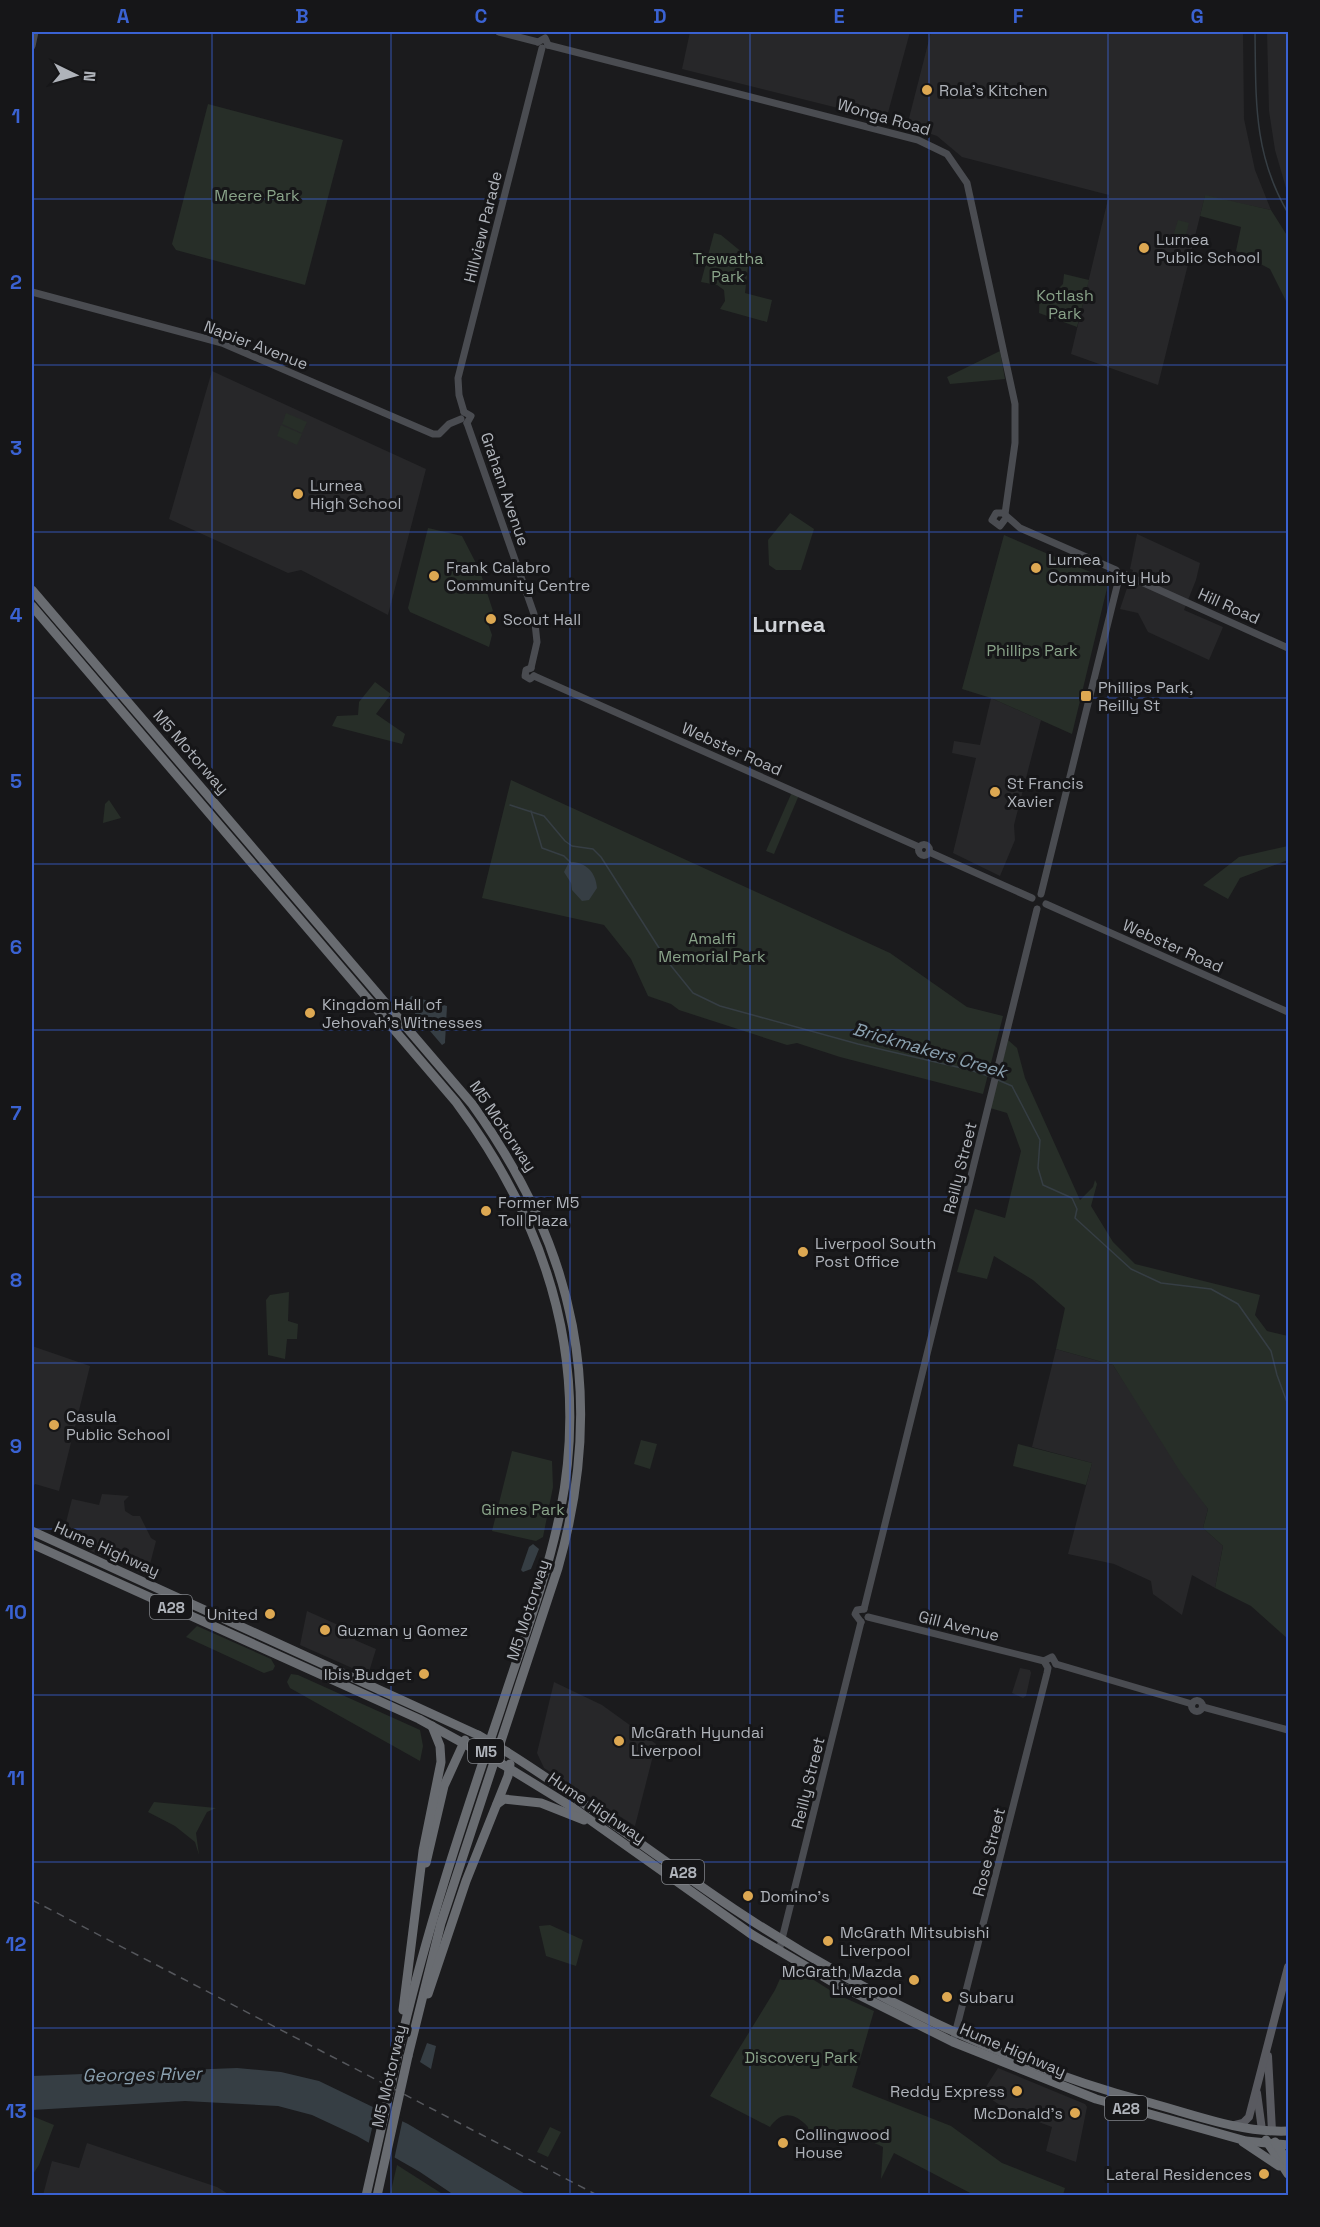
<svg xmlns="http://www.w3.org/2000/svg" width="1320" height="2227" viewBox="0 0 1320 2227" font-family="'Space Grotesk',sans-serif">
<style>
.built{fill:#272729}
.green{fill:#272e28}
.water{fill:#363e44}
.pier{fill:#1b1b1d}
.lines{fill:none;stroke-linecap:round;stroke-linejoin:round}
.stream{stroke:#363e44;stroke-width:1.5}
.secondary{stroke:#4a4c51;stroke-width:7}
.primary{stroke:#595a60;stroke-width:8}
.highway{stroke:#696c71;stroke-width:9}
.rail{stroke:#55575c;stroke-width:1.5;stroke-dasharray:8 6;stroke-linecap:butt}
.highway-bridge{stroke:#696c71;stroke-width:9}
.grid{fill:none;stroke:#3a62d2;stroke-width:1.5;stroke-opacity:0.55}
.poi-dot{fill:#dda852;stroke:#161618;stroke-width:2}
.labels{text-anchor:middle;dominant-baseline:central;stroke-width:6;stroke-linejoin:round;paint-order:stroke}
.shield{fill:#161618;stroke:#818489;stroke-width:1.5}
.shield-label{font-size:15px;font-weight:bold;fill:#afb3ba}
.poi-label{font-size:16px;fill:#afb3ba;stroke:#161618;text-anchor:start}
.street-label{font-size:16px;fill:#afb3ba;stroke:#161618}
.park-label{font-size:16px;fill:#89a389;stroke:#161618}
.water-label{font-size:18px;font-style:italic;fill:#8ba1b0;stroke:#161618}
.district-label{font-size:22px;font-weight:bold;fill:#cfd2d7;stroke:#161618}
.neatline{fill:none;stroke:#3a62d2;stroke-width:2}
.grid-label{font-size:20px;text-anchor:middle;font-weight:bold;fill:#3a62d2}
</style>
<rect width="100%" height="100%" fill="#1b1b1d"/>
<g class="built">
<polygon points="690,32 910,32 886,120 682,69"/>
<polygon points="931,32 1243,32 1244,119 1255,170 1271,210 1205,196 1158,385 1071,354 1109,195 962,157 937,136 907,126"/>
<polygon points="1267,32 1288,32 1288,195 1275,150 1269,111"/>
<polygon points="212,371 426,469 388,615 301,570 288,573 169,519"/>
<polygon points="1137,534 1200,563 1196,580 1184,610 1223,627 1209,660 1148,632 1138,613 1120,609 1133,570 1130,569"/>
<polygon points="991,698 1041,720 1014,825 1015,840 1000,876 953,853 976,758 952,753 954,741 980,745"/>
<polygon points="32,1346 90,1366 59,1491 35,1484 32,1489"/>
<polygon points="1056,1349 1113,1365 1208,1509 1203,1528 1223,1546 1215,1588 1192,1575 1182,1615 1153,1594 1151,1581 1114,1564 1068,1554 1092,1463 1032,1447"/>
<polygon points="102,1494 129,1496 124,1501 125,1511 133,1516 140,1516 151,1538 156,1541 147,1576 62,1538 72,1499 99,1505"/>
<polygon points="307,1611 356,1633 355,1640 376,1649 368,1675 300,1645"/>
<polygon points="1020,1668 1030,1670 1031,1673 1026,1696 1023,1698 1012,1693"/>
<polygon points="554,1682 602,1705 656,1744 635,1826 544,1768 537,1753"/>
<polygon points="998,2068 1085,2104 1087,2107 1076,2162 1046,2151 1052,2127 1028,2118 1025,2122 982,2093"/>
<polygon points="87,2143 217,2187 230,2195 43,2195 52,2161 79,2168"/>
</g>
<g class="green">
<polygon points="208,104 343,140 305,285 176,250 172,244"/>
<polygon points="1205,195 1271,210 1288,237 1288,305 1270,269 1236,251 1241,227 1200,216"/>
<polygon points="1178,220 1189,223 1183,246 1171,243"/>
<polygon points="714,233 721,235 749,258 745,293 772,300 767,322 720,309 725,301 724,290 717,285 701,282"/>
<polygon points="1064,274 1089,280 1077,327 1039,313 1040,288 1047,291 1057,290 1063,284"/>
<polygon points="1000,351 1005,379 950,384 947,377"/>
<polygon points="286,413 307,422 302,433 282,424"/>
<polygon points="281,425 302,434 297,445 277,436"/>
<polygon points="790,513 814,529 801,570 776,570 769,565 768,540"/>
<polygon points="428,528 462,536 480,571 493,611 485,615 492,635 489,647 410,612 408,608"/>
<polygon points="1004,535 1109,580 1072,734 991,698 962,689"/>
<polygon points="375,682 391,694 376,714 405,734 402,744 332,726 337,716 358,715 359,702"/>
<polygon points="511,780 890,953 967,1007 1003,1016 983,1094 840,1057 797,1043 787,1045 679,1010 671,1004 648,996 631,959 604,925 482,898"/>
<polygon points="792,792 799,795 774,854 766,851"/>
<polygon points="109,800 121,818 103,823 105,804"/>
<polygon points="1288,846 1288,860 1240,878 1228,899 1203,885 1239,857"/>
<polygon points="1008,1040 1017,1048 1025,1078 1080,1200 1093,1187 1095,1180 1097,1184 1091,1206 1113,1242 1135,1264 1260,1295 1255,1315 1267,1331 1288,1336 1288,1639 1251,1606 1215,1588 1223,1546 1203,1528 1208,1509 1181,1473 1113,1365 1056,1349 1065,1308 1033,1280 994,1256 987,1279 957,1272 975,1209 1005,1218 1021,1151 1007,1113 990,1108"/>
<polygon points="289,1292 288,1321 298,1324 297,1339 287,1339 285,1359 268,1355 266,1300 270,1295"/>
<polygon points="641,1440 657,1444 650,1469 634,1464"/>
<polygon points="1018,1444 1092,1463 1086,1485 1013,1466"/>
<polygon points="512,1451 552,1461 553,1487 543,1537 536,1541 492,1531"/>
<polygon points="197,1626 271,1659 275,1666 273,1670 264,1673 186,1637"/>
<polygon points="291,1674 298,1675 420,1730 423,1746 420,1761 290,1688 287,1682"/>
<polygon points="154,1802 216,1808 207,1812 196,1833 199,1855 195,1842 175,1826 148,1812"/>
<polygon points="550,1925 583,1940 576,1966 546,1956 539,1926"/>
<path d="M787,1963L836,1994L874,2011L852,2087L951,2126L1002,2163L1065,2188L1063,2195H974L894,2153L881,2179L883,2147C859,2134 837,2138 810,2143L808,2127C795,2113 782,2110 770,2127L710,2096L775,1990Z"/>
<polygon points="32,2116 54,2125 39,2165 33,2174"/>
<polygon points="550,2127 561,2132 548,2157 537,2152"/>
<polygon points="397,2165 444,2195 390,2195"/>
</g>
<g class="water">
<path d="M569,862C585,861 596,872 597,888L589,900L582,901L572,890L571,883L564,872Z"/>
<polygon points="411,996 447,1006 445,1043 442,1045 407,1004"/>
<polygon points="533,1544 539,1549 531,1569 523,1572 521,1570 529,1547"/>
<polygon points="427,2043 436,2046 431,2069 420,2062"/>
<polygon points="237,2068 281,2072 319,2081 408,2124 527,2195 454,2195 420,2172 357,2136 312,2115 278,2106 185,2101 32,2110 32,2076"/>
</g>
<polygon class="pier" points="377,2106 403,2118 394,2160 368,2146"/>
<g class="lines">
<g class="stream">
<path d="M1255,32C1256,98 1253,154 1288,213"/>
<polyline points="510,805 544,816 565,841 572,846 593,849 601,857 668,962 693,993 720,1006 858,1044 970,1070 994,1078"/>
<polyline points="531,811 542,848 564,856 570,862"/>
<polyline points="998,1080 1012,1086 1040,1140 1038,1168 1043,1185 1072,1198 1077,1209 1075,1218 1131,1269 1161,1283 1211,1289 1238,1304 1271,1351 1277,1375 1288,1405"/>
</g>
<g class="secondary">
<polyline points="499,32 538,42"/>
<polyline points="538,42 545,38 548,45"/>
<polyline points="548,45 918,140 947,154 967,183 1015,404 1015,443 1005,514"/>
<polyline points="32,46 35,32"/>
<polyline points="32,292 222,343 433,434 439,434 449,424 461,419"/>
<polyline points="464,412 459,395 458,378 542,48"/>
<polyline points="464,412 471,416 467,423"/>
<polyline points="467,423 534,614 537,642 531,668"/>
<polyline points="1006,518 1000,526 992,520 996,513 1003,513 1020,528 1116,570"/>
<polyline points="1126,575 1288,648"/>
<polyline points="531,668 526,670 525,676 530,679 534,676"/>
<polyline points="534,676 919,847"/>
<circle cx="924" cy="850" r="5.5"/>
<polyline points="929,852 1032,898"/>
<polyline points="1041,894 1119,578"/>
<polyline points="1046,904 1288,1012"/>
<polyline points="864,1609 1037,909"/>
<polyline points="868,1617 1044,1661"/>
<polyline points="861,1622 855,1614 857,1610 864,1609"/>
<polyline points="1044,1661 1052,1657 1056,1664"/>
<polyline points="1056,1664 1192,1704"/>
<circle cx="1197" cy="1706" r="5.5"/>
<polyline points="1203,1707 1288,1730"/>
<polyline points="779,1951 861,1622"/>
<polyline points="953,2042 1047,1673 1048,1668 1044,1661"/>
</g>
<g class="primary">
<polyline points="1268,2056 1272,2131"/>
<polyline points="1257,2093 1262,2130"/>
<polyline points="1235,2125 1243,2123 1249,2117 1288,1967"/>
</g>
<g class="highway">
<path d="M32,590L472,1104C576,1248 607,1396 558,1568L441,1923L408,2056"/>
<path d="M32,606L456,1102C547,1224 591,1360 560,1513C546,1581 521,1646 500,1711C462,1824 424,1937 398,2054"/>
<polyline points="32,1531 478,1735"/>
<polyline points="32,1544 419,1719 472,1748"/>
<path d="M507,1752C585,1801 658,1858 734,1909C859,1992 1006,2065 1151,2103C1195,2115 1242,2133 1288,2131"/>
<polyline points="502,1764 572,1807 751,1934 831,1981 953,2042 1096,2099 1246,2141 1288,2145"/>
<polyline points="497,1804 504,1799 541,1803 584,1820"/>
<polyline points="426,1863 444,1786 465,1740"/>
<polyline points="428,1994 466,1881 508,1776 510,1764"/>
<polyline points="403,2010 423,1851 441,1762 440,1746 432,1726"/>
<polyline points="1266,2140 1288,2174"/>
<polyline points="1243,2142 1279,2166"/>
<polyline points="1275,2142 1288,2162"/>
</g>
<polyline class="rail" points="32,1900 599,2196"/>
<g class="highway-bridge">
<polyline points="478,1735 507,1752"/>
<polyline points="472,1748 502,1764"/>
<polyline points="366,2196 398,2054"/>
<polyline points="377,2196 408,2056"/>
</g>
</g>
<path class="grid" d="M212,32V2196M391,32V2196M570,32V2196M750,32V2196M929,32V2196M1108,32V2196M32,199H1288M32,365H1288M32,532H1288M32,698H1288M32,864H1288M32,1030H1288M32,1197H1288M32,1363H1288M32,1529H1288M32,1695H1288M32,1862H1288M32,2028H1288"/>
<g class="poi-dot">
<circle cx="927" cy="90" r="6"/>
<circle cx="1144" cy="248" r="6"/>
<circle cx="298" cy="494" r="6"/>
<circle cx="1036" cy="568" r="6"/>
<circle cx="434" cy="576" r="6"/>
<circle cx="491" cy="619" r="6"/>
<rect x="1080" y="690" width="12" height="12" rx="3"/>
<circle cx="995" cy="792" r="6"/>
<circle cx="310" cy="1013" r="6"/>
<circle cx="486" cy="1211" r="6"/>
<circle cx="803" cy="1252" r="6"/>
<circle cx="54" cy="1425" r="6"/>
<circle cx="270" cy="1614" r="6"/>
<circle cx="325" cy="1630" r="6"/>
<circle cx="424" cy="1674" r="6"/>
<circle cx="619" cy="1741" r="6"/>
<circle cx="748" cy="1896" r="6"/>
<circle cx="828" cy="1941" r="6"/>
<circle cx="914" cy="1980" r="6"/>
<circle cx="947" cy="1997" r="6"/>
<circle cx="1017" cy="2091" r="6"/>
<circle cx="1075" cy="2113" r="6"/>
<circle cx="783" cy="2143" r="6"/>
<circle cx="1264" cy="2174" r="6"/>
</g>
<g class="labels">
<g class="shield">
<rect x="150" y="1595" width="42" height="24" rx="4.5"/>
<rect x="468" y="1739" width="36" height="24" rx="4.5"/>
<rect x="662" y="1860" width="42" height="24" rx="4.5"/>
<rect x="1105" y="2096" width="42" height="24" rx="4.5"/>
</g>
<g class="shield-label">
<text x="171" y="1607">A28</text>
<text x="486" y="1751">M5</text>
<text x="683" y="1872">A28</text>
<text x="1126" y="2108">A28</text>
</g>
<g class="poi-label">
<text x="939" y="90">Rola's Kitchen</text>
<text x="1156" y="239">Lurnea<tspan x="1156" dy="18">Public School</tspan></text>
<text x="310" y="485">Lurnea<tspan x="310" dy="18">High School</tspan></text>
<text x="1048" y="559">Lurnea<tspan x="1048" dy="18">Community Hub</tspan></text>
<text x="446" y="567">Frank Calabro<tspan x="446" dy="18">Community Centre</tspan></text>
<text x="503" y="619">Scout Hall</text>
<text x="1098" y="687">Phillips Park,<tspan x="1098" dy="18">Reilly St</tspan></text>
<text x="1007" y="783">St Francis<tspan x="1007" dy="18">Xavier</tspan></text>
<text x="322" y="1004">Kingdom Hall of<tspan x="322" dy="18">Jehovah's Witnesses</tspan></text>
<text x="498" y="1202">Former M5<tspan x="498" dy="18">Toll Plaza</tspan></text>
<text x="815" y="1243">Liverpool South<tspan x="815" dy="18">Post Office</tspan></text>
<text x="66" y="1416">Casula<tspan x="66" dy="18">Public School</tspan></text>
<text x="258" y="1614" text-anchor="end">United</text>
<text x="337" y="1630">Guzman y Gomez</text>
<text x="412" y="1674" text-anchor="end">Ibis Budget</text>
<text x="631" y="1732">McGrath Hyundai<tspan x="631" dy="18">Liverpool</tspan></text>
<text x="760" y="1896">Domino's</text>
<text x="840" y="1932">McGrath Mitsubishi<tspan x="840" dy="18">Liverpool</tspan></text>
<text x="902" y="1971" text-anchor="end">McGrath Mazda<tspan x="902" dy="18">Liverpool</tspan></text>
<text x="959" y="1997">Subaru</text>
<text x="1005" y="2091" text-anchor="end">Reddy Express</text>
<text x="1063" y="2113" text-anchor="end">McDonald's</text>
<text x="795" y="2134">Collingwood<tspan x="795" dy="18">House</tspan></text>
<text x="1252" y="2174" text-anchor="end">Lateral Residences</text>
</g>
<g class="street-label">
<text transform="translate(884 117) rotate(16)">Wonga Road</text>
<text transform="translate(483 227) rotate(-76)">Hillview Parade</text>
<text transform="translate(256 345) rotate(21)">Napier Avenue</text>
<text transform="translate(505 489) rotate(71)">Graham Avenue</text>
<text transform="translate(1229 606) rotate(24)">Hill Road</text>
<text transform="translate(732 749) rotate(24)">Webster Road</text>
<text transform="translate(191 752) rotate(49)">M5 Motorway</text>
<text transform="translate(1173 946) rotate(24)">Webster Road</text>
<text transform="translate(503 1126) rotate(56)">M5 Motorway</text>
<text transform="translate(960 1168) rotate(-76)">Reilly Street</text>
<text transform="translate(107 1549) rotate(24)">Hume Highway</text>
<text transform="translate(528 1610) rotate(-72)">M5 Motorway</text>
<text transform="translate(959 1626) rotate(14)">Gill Avenue</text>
<text transform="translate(808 1783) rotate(-76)">Reilly Street</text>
<text transform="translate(597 1808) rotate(34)">Hume Highway</text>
<text transform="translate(989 1852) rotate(-76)">Rose Street</text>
<text transform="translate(1013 2050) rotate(23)">Hume Highway</text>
<text transform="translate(389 2076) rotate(-77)">M5 Motorway</text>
</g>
<g class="park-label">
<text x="257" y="195">Meere Park</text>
<text x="728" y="258">Trewatha<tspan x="728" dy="18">Park</tspan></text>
<text x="1065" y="295">Kotlash<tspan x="1065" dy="18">Park</tspan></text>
<text x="1032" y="650">Phillips Park</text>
<text x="712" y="938">Amalfi<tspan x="712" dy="18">Memorial Park</tspan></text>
<text x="523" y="1509">Gimes Park</text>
<text x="801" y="2057">Discovery Park</text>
</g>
<g class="water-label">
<text transform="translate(930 1050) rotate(16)">Brickmakers Creek</text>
<text transform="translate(142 2074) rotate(-1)">Georges River</text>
</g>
<g class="district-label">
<text x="789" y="624">Lurnea</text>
</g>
</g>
<rect width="1320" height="2227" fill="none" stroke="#161618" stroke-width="66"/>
<g transform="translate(75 75) rotate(95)" stroke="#161618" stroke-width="4.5" paint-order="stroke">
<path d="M0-4.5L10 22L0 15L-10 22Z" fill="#afb3ba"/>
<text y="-9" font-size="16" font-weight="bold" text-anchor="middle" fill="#afb3ba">N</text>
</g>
<rect x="33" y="33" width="1254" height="2161" class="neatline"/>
<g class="grid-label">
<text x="123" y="23">A</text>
<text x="302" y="23">B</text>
<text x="481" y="23">C</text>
<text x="660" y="23">D</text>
<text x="839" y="23">E</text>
<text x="1018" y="23">F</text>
<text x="1197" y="23">G</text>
<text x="16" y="123">1</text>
<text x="16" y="289">2</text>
<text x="16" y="455">3</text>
<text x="16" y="622">4</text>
<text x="16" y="788">5</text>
<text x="16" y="954">6</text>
<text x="16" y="1120">7</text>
<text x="16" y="1287">8</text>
<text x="16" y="1453">9</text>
<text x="16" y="1619">10</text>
<text x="16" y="1785">11</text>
<text x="16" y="1951">12</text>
<text x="16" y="2118">13</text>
</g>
</svg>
